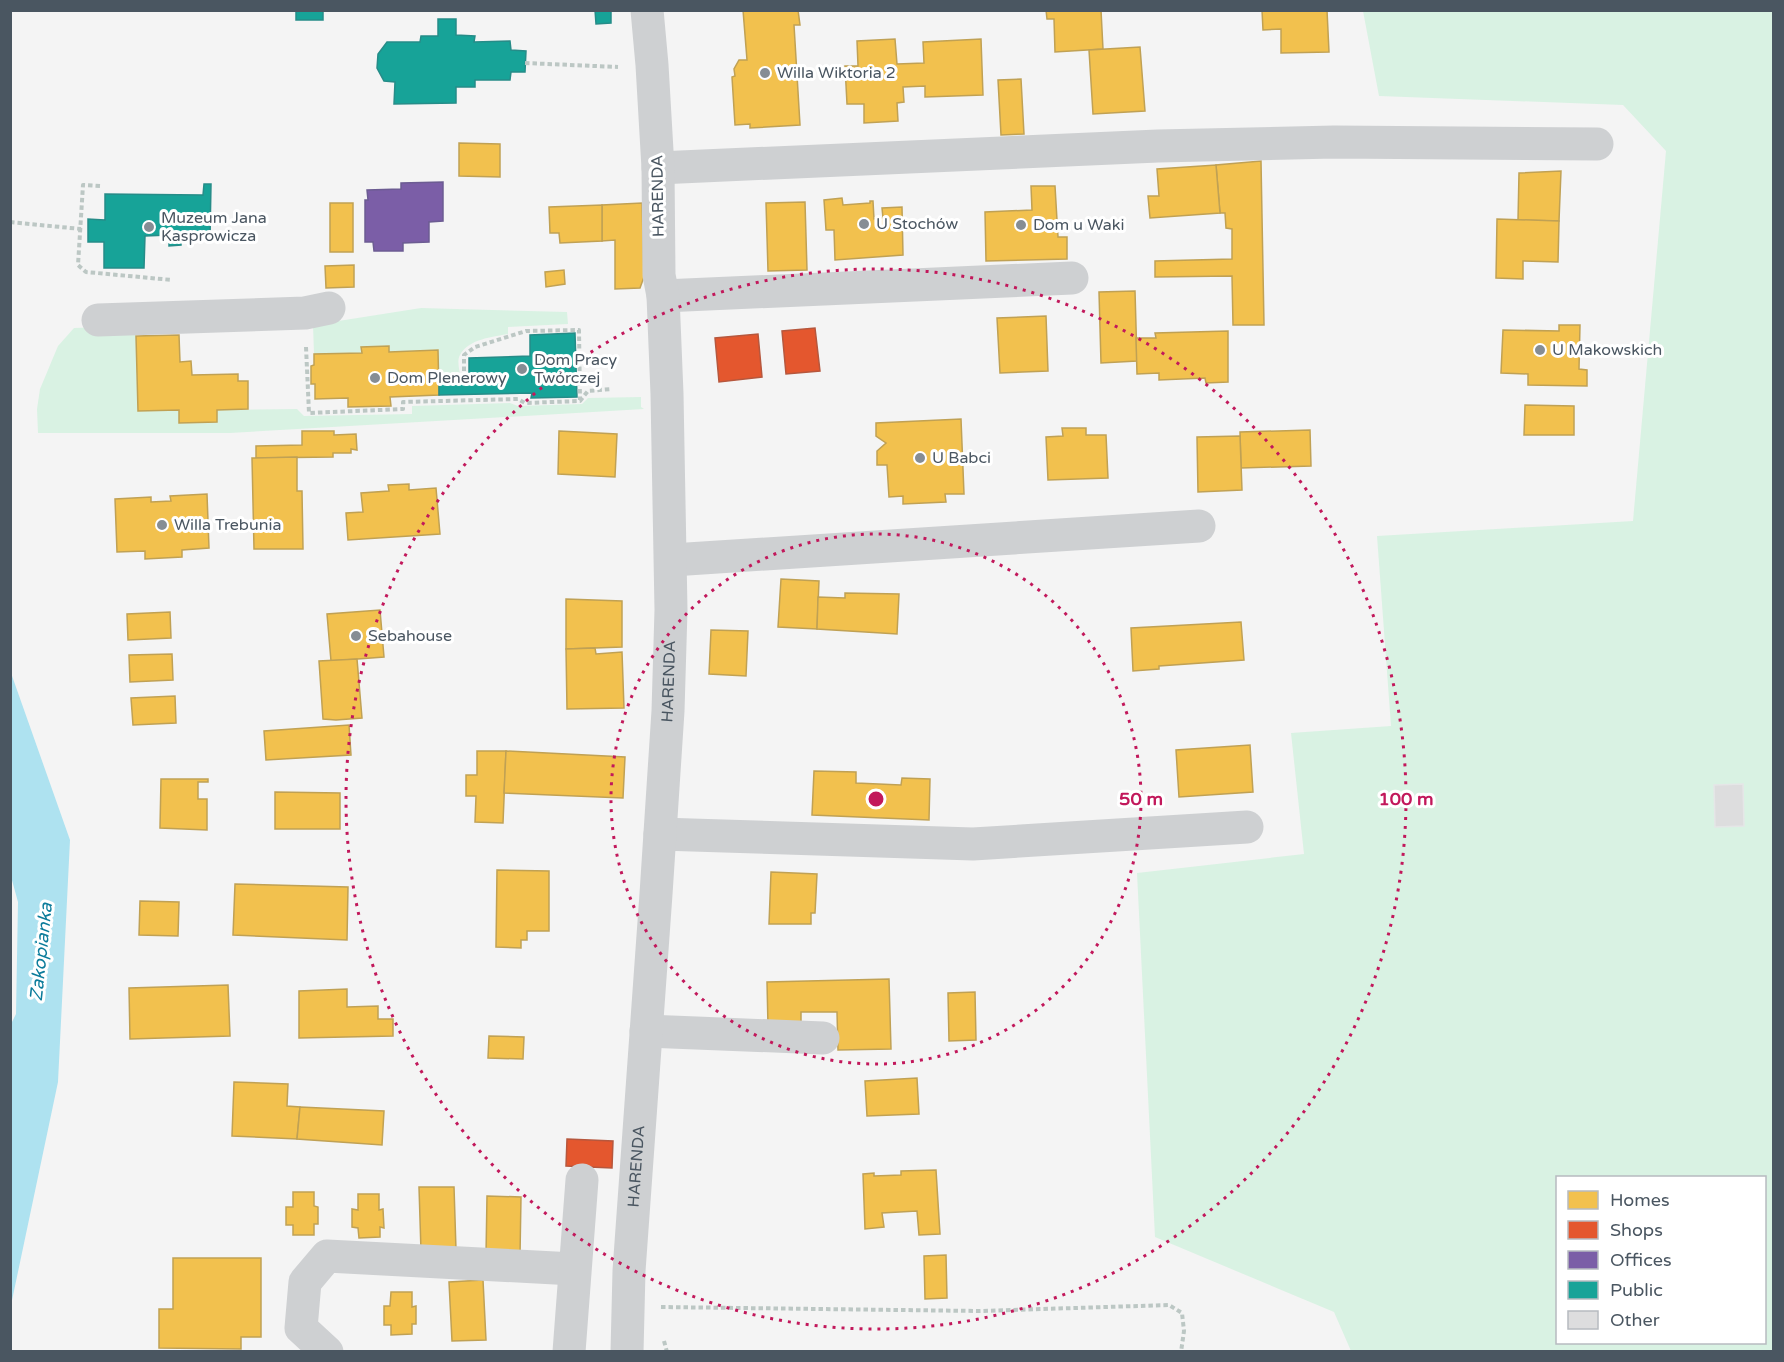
<svg xmlns="http://www.w3.org/2000/svg" width="1784" height="1362" viewBox="0 0 1784 1362" font-family="'Varela Round',sans-serif">
<style>
.green{fill:#d9f2e3;fill-rule:evenodd}
.water{fill:#aee2f0}
.homes{fill:#f2c14e;stroke:#c0a154;stroke-width:1.5}
.shops{fill:#e4572e;stroke:#b6573d;stroke-width:1.5}
.offices{fill:#7b5ea7;stroke:#6c5c92;stroke-width:1.5}
.public{fill:#17a398;stroke:#268c88;stroke-width:1.5}
.building{fill:#ddddde;stroke:#e5e6e7;stroke-width:1.5}
.lines{fill:none;stroke-linecap:round;stroke-linejoin:round}
.path{stroke:#bcc7c4;stroke-width:4;stroke-dasharray:4.5 3;stroke-linecap:butt}
.minor{stroke:#ced0d2;stroke-width:33}
.ring{fill:none;stroke:#c2185b;stroke-width:3;stroke-dasharray:3 6}
.poi-dot{fill:#868d94;stroke:#fff;stroke-width:2}
.labels{text-anchor:middle;dominant-baseline:central;stroke-width:6;stroke-linejoin:round;paint-order:stroke}
.poi-label{font-size:16px;fill:#4a5661;stroke:#fff;text-anchor:start}
.street-label{font-size:16px;fill:#4a5661;stroke:#fff}
.water-label{font-size:18px;font-style:italic;fill:#0c7c9b;stroke:#fff}
.centre{fill:#c2185b;stroke:#fff;stroke-width:3}
.ring-label{font-size:18px;text-anchor:middle;font-weight:bold;fill:#c2185b;stroke:#fff;stroke-width:6;stroke-linejoin:round;paint-order:stroke}
</style>
<rect width="100%" height="100%" fill="#f4f4f4"/>
<g class="green">
<path d="M1363,11H1773V1351H1351L1334,1312L1155,1237L1137,873L1304,854L1291,733L1391,726L1377,536L1633,521L1666,151L1623,105L1379,96ZM1558,1178H1764V1342H1558Z"/>
<path d="M421,308L567,312L568,324L508,327V334C493,337 468,339 460,355C457,360 459,368 460,374L439,375L438,351L389,352V346L362,347V353L314,354L313,325Z"/>
<polygon points="136,326 138,411 179,410 179,423 217,422 217,410 297,409 304,416 412,414 412,406 510,403 518,406 582,404 588,398 641,397 641,407 644,409 230,433 38,433 37,409 40,389 58,346 74,328"/>
</g>
<polygon class="water" points="11,673 70,840 58,1082 11,1305 10,1026 16,1014 18,902 10,873"/>
<g class="homes">
<polygon points="743,10 798,10 800,25 794,25 800,125 750,128 750,124 735,125 732,77 735,76 734,69 739,60 747,60"/>
<polygon points="1046,10 1101,10 1103,49 1055,52 1054,19 1047,19"/>
<polygon points="1262,10 1327,10 1329,52 1281,53 1281,29 1263,30"/>
<polygon points="895,39 897,64 924,63 923,42 981,39 983,95 925,97 925,86 903,87 904,102 897,103 898,121 864,123 864,104 847,104 845,66 858,66 857,41"/>
<polygon points="1140,47 1145,111 1093,114 1089,50"/>
<polygon points="1021,79 1024,134 1001,135 998,80"/>
<polygon points="459,143 500,144 500,177 459,176"/>
<polygon points="1261,161 1264,325 1233,325 1232,276 1155,277 1155,261 1232,259 1232,229 1226,228 1225,213 1220,213 1216,165"/>
<polygon points="1216,165 1220,213 1150,218 1148,196 1159,196 1157,169"/>
<polygon points="1561,171 1559,221 1518,220 1519,173"/>
<polygon points="1031,186 1055,186 1058,237 1067,237 1067,259 986,261 985,212 1032,210"/>
<polygon points="842,198 843,205 870,203 870,201 873,201 874,219 883,218 882,208 902,207 903,255 835,260 834,230 826,230 824,200"/>
<polygon points="805,202 807,270 768,271 766,203"/>
<rect x="330" y="203" width="23" height="49"/>
<polygon points="642,203 644,277 640,288 615,289 615,240 602,241 602,205"/>
<polygon points="602,205 602,241 560,243 559,233 550,233 549,207"/>
<polygon points="1497,219 1559,221 1558,262 1523,261 1523,279 1496,278"/>
<polygon points="354,265 354,287 326,288 325,266"/>
<polygon points="564,270 565,284 546,287 545,272"/>
<polygon points="1135,291 1137,361 1101,363 1099,292"/>
<polygon points="1046,316 1048,371 1000,373 997,318"/>
<polygon points="1559,325 1580,325 1579,369 1587,370 1587,386 1528,385 1528,374 1501,373 1503,330 1559,331"/>
<polygon points="1228,331 1228,382 1206,383 1205,378 1159,380 1159,373 1137,374 1136,338 1156,338 1155,333"/>
<polygon points="179,335 180,362 191,361 192,375 238,374 238,381 248,381 248,409 217,410 217,422 179,423 179,410 138,411 136,336"/>
<polygon points="389,346 389,352 438,350 439,395 390,397 391,406 348,407 348,398 315,399 315,384 311,384 311,366 314,365 314,354 362,353 361,347"/>
<polygon points="1525,405 1574,406 1574,435 1524,435"/>
<polygon points="961,419 964,494 945,494 946,502 903,504 903,496 889,497 887,465 877,465 877,451 886,443 876,436 876,423"/>
<polygon points="1062,428 1086,428 1086,435 1106,435 1108,478 1048,480 1046,437 1063,436"/>
<polygon points="1310,430 1311,466 1241,468 1240,432"/>
<polygon points="302,431 334,431 334,435 356,434 357,450 351,449 351,453 333,453 333,457 256,458 256,446 302,445"/>
<polygon points="559,431 617,434 615,477 558,474"/>
<polygon points="1240,436 1242,490 1198,492 1197,437"/>
<polygon points="297,457 297,491 302,491 303,549 254,549 252,458"/>
<polygon points="409,484 409,490 436,488 440,534 348,540 346,513 363,512 361,493 389,491 388,485"/>
<polygon points="207,494 209,548 182,550 182,557 145,559 145,551 117,552 115,499 151,497 151,502 171,501 170,496"/>
<polygon points="781,579 819,581 817,629 778,627"/>
<polygon points="845,593 899,594 897,634 817,629 818,597 845,598"/>
<polygon points="566,599 622,601 622,647 566,649"/>
<polygon points="380,610 384,657 331,661 327,614"/>
<polygon points="170,612 171,638 128,640 127,614"/>
<polygon points="1241,622 1244,660 1159,666 1159,669 1133,671 1131,628"/>
<polygon points="711,630 748,631 746,676 709,674"/>
<polygon points="595,648 596,654 622,652 624,708 567,709 566,649"/>
<polygon points="172,654 173,680 130,682 129,655"/>
<polygon points="357,659 362,718 336,720 323,719 319,661"/>
<polygon points="175,696 176,723 133,725 131,698"/>
<polygon points="349,725 351,755 266,760 264,731"/>
<polygon points="1250,745 1253,792 1179,797 1176,750"/>
<polygon points="477,751 506,751 503,823 475,822 476,796 466,796 466,775 477,775"/>
<polygon points="506,751 625,757 623,798 504,793"/>
<polygon points="814,771 856,772 856,783 901,785 902,778 930,779 929,820 812,815"/>
<polygon points="161,779 208,779 208,782 198,782 198,799 207,799 207,830 160,828"/>
<polygon points="275,792 340,793 340,829 275,829"/>
<polygon points="497,870 549,871 549,931 527,931 527,940 521,940 521,948 496,947"/>
<polygon points="771,872 817,874 815,913 811,913 811,924 769,924"/>
<polygon points="235,884 348,887 347,940 233,935"/>
<polygon points="140,901 179,902 178,936 139,935"/>
<polygon points="889,979 891,1049 838,1050 837,1012 801,1012 801,1026 768,1026 767,982"/>
<polygon points="228,985 230,1036 130,1039 129,988"/>
<polygon points="347,989 347,1007 378,1006 378,1019 393,1019 393,1036 299,1038 299,991"/>
<polygon points="975,992 976,1040 949,1041 948,993"/>
<polygon points="489,1036 524,1037 523,1059 488,1058"/>
<polygon points="917,1078 919,1114 867,1116 865,1081"/>
<polygon points="234,1082 288,1084 287,1106 300,1107 297,1139 232,1136"/>
<polygon points="300,1107 384,1111 382,1145 297,1139"/>
<polygon points="936,1170 940,1234 919,1235 917,1211 882,1213 884,1227 865,1229 863,1174 874,1173 874,1176 901,1175 901,1171"/>
<polygon points="419,1187 454,1187 456,1250 421,1251"/>
<polygon points="293,1192 314,1192 314,1206 318,1207 318,1224 314,1224 314,1235 293,1235 293,1225 286,1225 286,1207 293,1207"/>
<polygon points="358,1194 379,1194 379,1210 383,1209 384,1228 380,1227 380,1237 359,1238 358,1228 352,1227 352,1209 358,1210"/>
<polygon points="487,1196 521,1197 520,1255 486,1255"/>
<polygon points="946,1255 947,1298 925,1299 924,1256"/>
<polygon points="173,1258 261,1258 261,1337 241,1337 241,1349 159,1348 159,1309 173,1309"/>
<polygon points="483,1280 486,1340 452,1341 449,1282"/>
<polygon points="391,1292 412,1292 412,1307 416,1306 416,1324 412,1324 412,1334 391,1335 391,1325 384,1325 384,1306 390,1306"/>
</g>
<g class="shops">
<polygon points="815,328 820,371 786,374 782,331"/>
<polygon points="758,334 762,377 719,382 715,338"/>
<polygon points="567,1139 613,1141 612,1168 566,1166"/>
</g>
<polygon class="offices" points="443,182 443,221 429,222 429,242 403,243 403,251 374,251 373,242 365,242 365,200 368,200 367,190 401,189 401,183"/>
<g class="public">
<rect x="296" y="10" width="27" height="10"/>
<polygon points="595,10 611,10 611,23 596,24"/>
<polygon points="438,19 456,19 456,35 475,36 474,42 510,41 511,50 526,51 525,72 511,72 510,80 475,80 475,87 456,87 456,103 394,104 395,82 384,81 377,68 378,54 387,42 420,42 421,36 438,36"/>
<polygon points="204,184 211,184 210,237 181,237 181,245 169,246 169,235 145,236 144,268 104,268 104,242 88,242 88,219 105,220 105,194 203,195"/>
<polygon points="575,333 577,397 531,398 532,393 439,395 439,380 469,379 469,358 530,356 530,335"/>
</g>
<polygon class="building" points="1743,784 1744,826 1715,827 1714,785"/>
<g class="lines">
<g class="path">
<polyline points="525,63 618,67"/>
<polyline points="100,186 83,185 78,265 86,272 172,280"/>
<polyline points="10,222 81,229"/>
<polyline points="306,347 309,413 403,409 403,402 518,399 525,403 580,401 588,391 612,389"/>
<polyline points="464,371 464,355 475,347 526,331 579,330 580,400"/>
<polyline points="661,1307 980,1311 1169,1305 1182,1313 1184,1331 1181,1352"/>
<polyline points="664,1341 667,1352"/>
</g>
<g class="minor">
<polyline points="658,168 1158,146 1334,142 1597,144"/>
<polyline points="663,296 1072,278"/>
<polyline points="98,320 305,313 329,308"/>
<polyline points="672,560 1199,526"/>
<polyline points="660,834 973,844 1247,827"/>
<polyline points="646,1031 823,1038"/>
<polyline points="327,1352 301,1328 305,1282 327,1256 574,1269"/>
<polyline points="569,1352 582,1180"/>
<path id="s1" d="M627,1352L629,1271L656,894L668,711L671,610L667,394L663,296L659,275L658,168L652,65L647,10"/>
</g>
</g>
<g class="ring">
<circle cx="876" cy="799" r="265"/>
<circle cx="876" cy="799" r="530"/>
</g>
<g class="poi-dot">
<circle cx="765" cy="73" r="6"/>
<circle cx="864" cy="224" r="6"/>
<circle cx="1021" cy="225" r="6"/>
<circle cx="149" cy="227" r="6"/>
<circle cx="1540" cy="350" r="6"/>
<circle cx="522" cy="369" r="6"/>
<circle cx="375" cy="378" r="6"/>
<circle cx="920" cy="458" r="6"/>
<circle cx="162" cy="525" r="6"/>
<circle cx="356" cy="636" r="6"/>
</g>
<g class="labels">
<g class="poi-label">
<text x="777" y="73">Willa Wiktoria 2</text>
<text x="161" y="218">Muzeum Jana<tspan x="161" dy="18">Kasprowicza</tspan></text>
<text x="876" y="224">U Stochów</text>
<text x="1033" y="225">Dom u Waki</text>
<text x="1552" y="350">U Makowskich</text>
<text x="534" y="360">Dom Pracy<tspan x="534" dy="18">Twórczej</tspan></text>
<text x="387" y="378">Dom Plenerowy</text>
<text x="932" y="458">U Babci</text>
<text x="174" y="525">Willa Trebunia</text>
<text x="368" y="636">Sebahouse</text>
</g>
<g class="street-label">
<text transform="translate(658 196) rotate(-91)">HARENDA</text>
<text stroke="none"><textPath href="#s1" startOffset="672">HARENDA</textPath></text>
<text stroke="none"><textPath href="#s1" startOffset="186">HARENDA</textPath></text>
</g>
<g class="water-label">
<text transform="translate(41 952) rotate(-84)">Zakopianka</text>
</g>
</g>
<circle cx="876" cy="799" r="9" class="centre"/>
<g class="ring-label">
<text x="1141" y="805">50 m</text>
<text x="1406" y="805">100 m</text>
</g>
<rect width="1784" height="1362" fill="none" stroke="#4a5661" stroke-width="24"/>
<rect x="1556" y="1176" width="210" height="168" fill="#ffffff" stroke="#b7bbc0" stroke-width="1.5"/>
<rect x="1568" y="1191" width="30" height="18" fill="#f2c14e" stroke="#b7bbc0" stroke-width="1.5"/>
<text x="1610" y="1206" font-size="18" fill="#4a5661">Homes</text>
<rect x="1568" y="1221" width="30" height="18" fill="#e4572e" stroke="#b7bbc0" stroke-width="1.5"/>
<text x="1610" y="1236" font-size="18" fill="#4a5661">Shops</text>
<rect x="1568" y="1251" width="30" height="18" fill="#7b5ea7" stroke="#b7bbc0" stroke-width="1.5"/>
<text x="1610" y="1266" font-size="18" fill="#4a5661">Offices</text>
<rect x="1568" y="1281" width="30" height="18" fill="#17a398" stroke="#b7bbc0" stroke-width="1.5"/>
<text x="1610" y="1296" font-size="18" fill="#4a5661">Public</text>
<rect x="1568" y="1311" width="30" height="18" fill="#ddddde" stroke="#b7bbc0" stroke-width="1.5"/>
<text x="1610" y="1326" font-size="18" fill="#4a5661">Other</text>
</svg>
